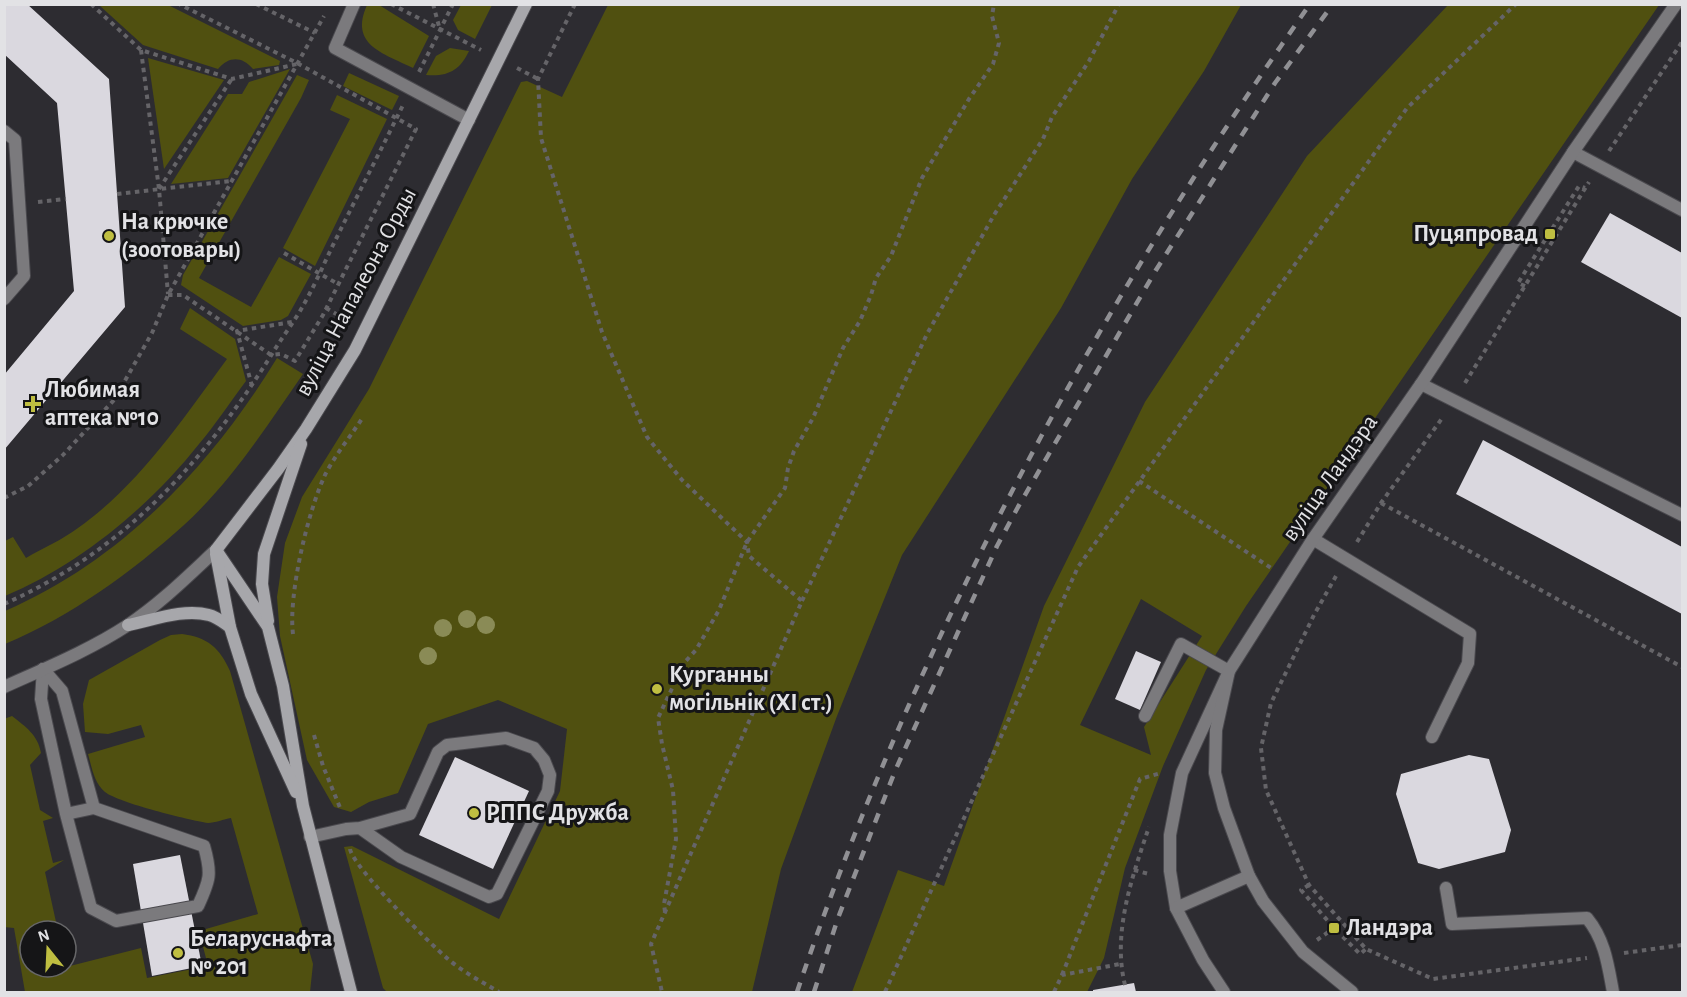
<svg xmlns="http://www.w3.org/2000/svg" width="1687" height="997" viewBox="0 0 1687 997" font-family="'Alegreya Sans',sans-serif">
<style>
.green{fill:#505010;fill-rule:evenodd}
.building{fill:#dad8df}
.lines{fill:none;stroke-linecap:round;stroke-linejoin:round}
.service-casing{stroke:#4a494e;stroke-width:14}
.tertiary-casing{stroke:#4a494e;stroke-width:14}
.secondary-casing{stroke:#4a494e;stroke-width:14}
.path{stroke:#656468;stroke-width:4;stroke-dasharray:4.5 4.5;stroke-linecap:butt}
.service{stroke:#7b7a7d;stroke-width:12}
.tertiary{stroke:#7b7a7d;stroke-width:12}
.secondary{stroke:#a7a7ab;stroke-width:12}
.rail{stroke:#909094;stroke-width:4.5;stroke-dasharray:10 10;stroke-linecap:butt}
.tree{fill:#8a8b56}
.poi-dot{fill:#bfbe41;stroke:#151517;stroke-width:2}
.labels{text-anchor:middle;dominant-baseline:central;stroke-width:6;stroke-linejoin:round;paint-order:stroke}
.poi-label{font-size:24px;font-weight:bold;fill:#e2e2e5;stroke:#151517;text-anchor:start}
.street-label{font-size:24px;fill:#e2e2e5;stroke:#151517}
</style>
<rect width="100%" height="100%" fill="#2d2c31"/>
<g class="green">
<path d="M99,5H168L280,61L279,65L253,69C242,56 229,56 218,69L143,45Z"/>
<path d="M367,5H379L429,36L413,68C383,53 349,45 367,5Z"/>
<polygon points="461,5 492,5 475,39 458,30 453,20"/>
<polygon points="608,5 1241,5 1204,71 1132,179 1061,308 902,555 837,716 781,869 752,992 387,992 383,988 344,847 352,846 499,919 560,791 567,729 498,700 428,724 398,793 369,802 351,812 334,807 307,760 280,636 277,597 285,543 302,497 369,389 521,82 527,81 562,97"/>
<path d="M1448,5H1659L1246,606L1206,670L1163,766L1125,868L1104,958L1087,992H852L898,870L944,886L1044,606L1145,402L1307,156ZM1141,599L1202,636L1144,727L1151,755L1080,725Z"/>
<path d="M450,48L469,51C460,70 448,77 426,75L436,56Z"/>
<polygon points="148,58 224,80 164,169"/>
<polygon points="290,69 228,178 171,184 228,94 242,94 249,82"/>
<polygon points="349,73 399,96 392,110 343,86"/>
<polygon points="297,75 309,80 301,98 199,278 251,307 279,257 311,274 288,316 281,320 243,326 181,285 183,275"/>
<polygon points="337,95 387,119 315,266 283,248 350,119 330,110"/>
<path d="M190,308L235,339L246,381C230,402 216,424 199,444C149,507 79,565 5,596V541L13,537L26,558C43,548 62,540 78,528C140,484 182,420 227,359L180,329Z"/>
<path d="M277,358L303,374C267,426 231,482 184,525C132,572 70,617 5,644V611C122,560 211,466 277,358Z"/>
<path d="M182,634C207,637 220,648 230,671L313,964L310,992H25L14,928L4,927V719L12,716C26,727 38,735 41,753L30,765L40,810L53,818L43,821L53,863L64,860L45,872L58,931H30V967H66L141,948L147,978L208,966L199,931L258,914L231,818C224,819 215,823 208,823C189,820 119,803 105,792C94,783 92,768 88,754L145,737L141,725L108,734L85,732L83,704L89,680L160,640L171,635Z"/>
</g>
<g class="building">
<polygon points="4,4 27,4 109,79 125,307 4,450 4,375 74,291 57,103 4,54"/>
<polygon points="1610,213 1682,253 1682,318 1581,262"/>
<polygon points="1483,440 1682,547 1682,614 1456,494"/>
<polygon points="1136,651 1161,662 1140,710 1115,699"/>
<polygon points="1469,755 1489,759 1511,830 1505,852 1439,869 1418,863 1396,794 1401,774"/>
<polygon points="455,757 529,791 493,869 419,835"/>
<polygon points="180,855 202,966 152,976 133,864"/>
<polygon points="1134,983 1136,992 1093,992 1093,990"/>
</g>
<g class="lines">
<g class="service-casing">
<g id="service">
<polyline points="354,4 335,48 469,120"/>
<polyline points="4,131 15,140 24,276 4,299"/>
<polyline points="1573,152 1682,210"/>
<polyline points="1421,384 1682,515"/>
<polyline points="1313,539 1470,634 1468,663 1432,737"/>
<path d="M43,669L41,699L66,814L91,908L116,921L198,906C210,880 212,874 204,846L94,808L66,814"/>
<polyline points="43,669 62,691 94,808"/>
<polyline points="1145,716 1181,644 1229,671 1182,773 1170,835 1170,871 1176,908 1203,960 1224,992"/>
<polyline points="310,837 346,829 360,828 410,814 438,752 447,745 506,738 534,748 544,760 550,775 548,791 497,894 489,897 401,857 360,828"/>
<path d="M1446,888L1452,924L1587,918C1605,940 1608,965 1613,992"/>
<polyline points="1176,908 1249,876"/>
</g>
</g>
<g class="tertiary-casing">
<g id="tertiary">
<path d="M4,687C46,668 90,650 128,625C161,603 188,576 216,550"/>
<polyline points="1352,992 1303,952 1263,901 1249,876 1224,808 1215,773 1216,730 1229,671 1313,539 1421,384 1573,152 1676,4"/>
</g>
</g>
<g class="secondary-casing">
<g id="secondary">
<polyline points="216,550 278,469 306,429 355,350 526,4"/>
<polyline points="216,550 268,627 283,686 303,806 351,992"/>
<polyline points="216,554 230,627 251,694 296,792"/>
<polyline points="268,621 262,584 264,554 301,444"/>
<path d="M128,625C153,620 184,608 209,615C217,617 224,623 230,627"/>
</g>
</g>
<g class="path">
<polyline points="91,4 141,50 232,79 297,64"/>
<polyline points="256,4 315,33"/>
<polyline points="391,4 481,50"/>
<polyline points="433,4 440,30"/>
<polyline points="575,4 538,79 541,138 602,332 647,437 682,480 747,542 749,556 802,601 651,944 662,992"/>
<polyline points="141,50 159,189 168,294"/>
<polyline points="517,68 538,79"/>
<polyline points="419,72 453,4"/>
<polyline points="1609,151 1682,42"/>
<polyline points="159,189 231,80"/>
<polyline points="117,194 230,181"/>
<polyline points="38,202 66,199"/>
<polyline points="284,253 338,284"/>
<polyline points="1525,286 1518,283 1579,186 1585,188"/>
<polyline points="168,295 183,295 271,355 281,354 295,361 323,315 416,129 297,63 179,4"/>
<polyline points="326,308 348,321"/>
<polyline points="1465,383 1589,182"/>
<polyline points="252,386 237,331 292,322"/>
<polyline points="1139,481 1271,568"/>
<polyline points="4,498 28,486 62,456 114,400 152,333 168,295 324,16"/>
<polyline points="1381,503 1682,667"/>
<polyline points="1357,542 1381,503 1443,417"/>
<polyline points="1336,576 1314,615 1271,703 1261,748 1266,790 1309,885 1366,949 1433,979 1587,958"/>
<polyline points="802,601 927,334 994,215 1043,139 1052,117 1089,61 1119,4"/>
<path d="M4,604C124,551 204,462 272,354C282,337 295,321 304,304C316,283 325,261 336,239C358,194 381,150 403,105"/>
<path d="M293,634C288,595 308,511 325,475C335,455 351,436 363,417"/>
<polyline points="314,735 323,766 341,810"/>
<path d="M350,849C353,867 430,944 448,959C463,972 482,982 499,992"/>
<polyline points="1134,870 1149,874 1149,872"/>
<polyline points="1309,885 1301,890 1334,928 1360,954 1366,949"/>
<polyline points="665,912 664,904 676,839 673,790 662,744 658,718 684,663 696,650 719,610 747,542 785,488 788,468 794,451 813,418 843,348 860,321 871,295 876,278 891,256 922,178 969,99 993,64 999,43 992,16 994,4"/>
<polyline points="1317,940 1334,928"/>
<polyline points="1624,953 1682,945"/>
<polyline points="1062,975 1140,779 1161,773"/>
<path d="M1125,985C1112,933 1132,877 1149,827"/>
<polyline points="885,992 1078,567 1407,108 1516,4"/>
<polyline points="1054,992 1062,975 1120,964"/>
</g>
<use href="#service" class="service"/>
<use href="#tertiary" class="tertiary"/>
<use href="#secondary" class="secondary"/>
<g class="rail">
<path d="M797,992C916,639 1096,309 1310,4"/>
<polyline points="814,992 838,918 895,771 997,546 1018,507 1156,270 1275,83 1333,4"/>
</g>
</g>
<g class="tree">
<circle cx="467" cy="619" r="9"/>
<circle cx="486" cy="625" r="9"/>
<circle cx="443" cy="628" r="9"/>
<circle cx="428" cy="656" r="9"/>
</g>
<g class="poi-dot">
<rect x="1544" y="228" width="12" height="12" rx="3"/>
<circle cx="109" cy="236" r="6"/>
<path d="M30 395h6v6h6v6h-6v6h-6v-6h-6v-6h6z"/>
<circle cx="657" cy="689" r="6"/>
<circle cx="474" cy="813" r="6"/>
<rect x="1328" y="922" width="12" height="12" rx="3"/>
<circle cx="178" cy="953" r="6"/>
</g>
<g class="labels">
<g class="poi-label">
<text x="121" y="222">На крючке<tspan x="121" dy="28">(зоотовары)</tspan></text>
<text x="1538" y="234" text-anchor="end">Пуцяпровад</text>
<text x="45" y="390">Любимая<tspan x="45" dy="28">аптека №10</tspan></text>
<text x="669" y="675">Курганны<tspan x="669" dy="28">могільнік (XI ст.)</tspan></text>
<text x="486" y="813">РППС Дружба</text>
<text x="1346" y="928">Ландэра</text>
<text x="190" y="939">Беларуснафта<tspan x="190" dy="28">№ 201</tspan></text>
</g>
<g class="street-label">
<text transform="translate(356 292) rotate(-62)">вуліца Напалеона Орды</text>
<text transform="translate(1330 478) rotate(-55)">вуліца Ландэра</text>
</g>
</g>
<rect width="1687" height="997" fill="none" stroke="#e2e2e5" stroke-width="12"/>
<g transform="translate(48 949) rotate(342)"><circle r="28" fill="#151517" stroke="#676769" stroke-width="1.5"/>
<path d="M0-4.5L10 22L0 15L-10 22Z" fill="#bfbe41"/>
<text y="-9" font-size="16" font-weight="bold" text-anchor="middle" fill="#e2e2e5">N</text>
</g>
</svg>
